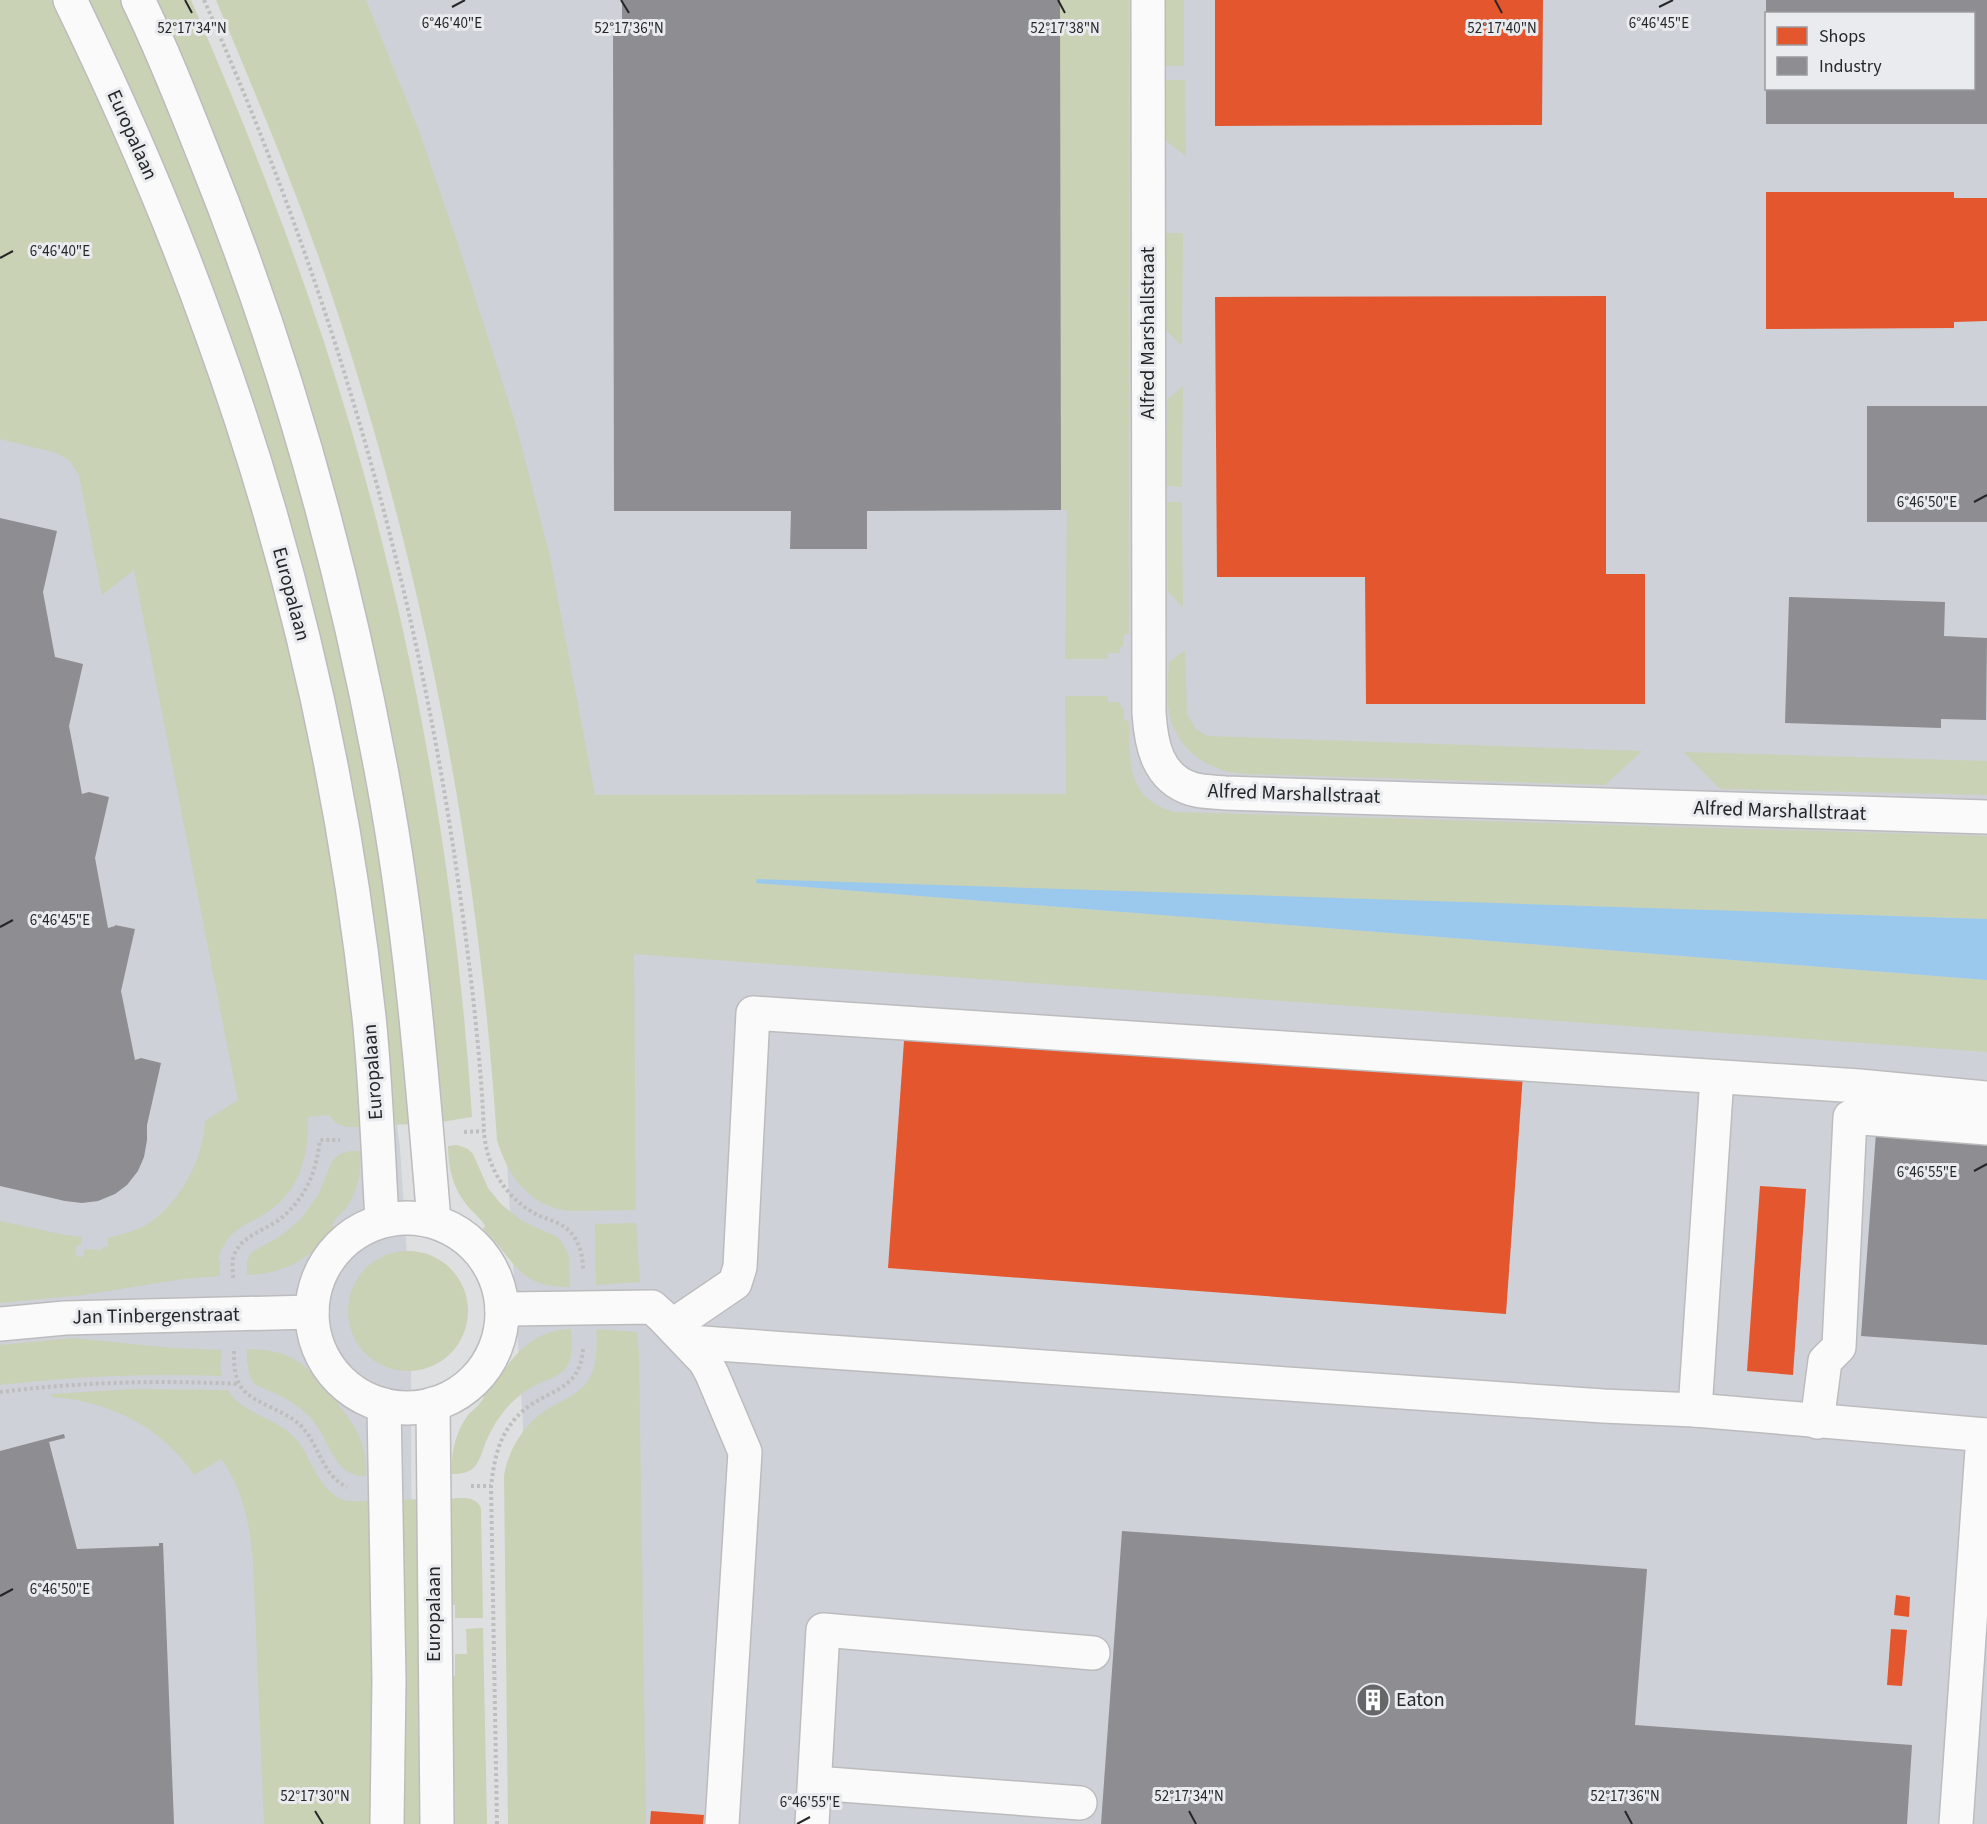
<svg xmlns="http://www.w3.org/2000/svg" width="1987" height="1824" viewBox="0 0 1987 1824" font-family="'Source Sans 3',sans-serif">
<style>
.built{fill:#ced1d7;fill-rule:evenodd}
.green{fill:#c9d2b4}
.water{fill:#9bc9ed}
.shops{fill:#e4572e}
.industry{fill:#8d8d92}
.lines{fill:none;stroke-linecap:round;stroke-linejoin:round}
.minor-casing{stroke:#bcbcbe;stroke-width:36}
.path{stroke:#bebebe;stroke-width:4;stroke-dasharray:3 3;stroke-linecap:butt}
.minor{stroke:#fafafa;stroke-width:33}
.ticks{fill:none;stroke:#252627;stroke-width:2}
.labels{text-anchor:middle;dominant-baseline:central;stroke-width:6;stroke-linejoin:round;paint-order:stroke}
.street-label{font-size:20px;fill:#252627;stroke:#eaebef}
.poi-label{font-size:20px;fill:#252627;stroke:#eaebef;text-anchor:start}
.ticks-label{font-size:15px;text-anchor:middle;fill:#252627;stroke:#eaebef;stroke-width:6;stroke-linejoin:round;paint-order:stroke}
</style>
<rect width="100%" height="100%" fill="#dedfe1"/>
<g class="built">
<polygon points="0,0 361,844 400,1148 411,1316 412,1824 0,1824"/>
<path d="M243,0H1987V1824H534L523,1425L477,673ZM1766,14H1974V88H1766Z"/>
</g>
<g class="green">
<path d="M0,0H57L98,86L217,386L290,639L340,894L365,1127C351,1127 337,1129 330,1115L308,1117C309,1153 301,1189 269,1211C246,1226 226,1229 218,1260H220V1276L183,1279L83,1295L0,1303V1221L65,1235L82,1237L81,1245H77L75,1256L83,1257L85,1249L102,1250L103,1247H108V1238C122,1234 138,1231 151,1222C182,1199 203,1159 205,1121L238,1100L134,570L102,595L79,475L70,461L57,453L0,439Z"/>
<polygon points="83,0 124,0 235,267 303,484 373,792 413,1124 389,1125 343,768"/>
<path d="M152,0H191C240,112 285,225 324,342C406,591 455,855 472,1117L441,1122V1106L434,1064L394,769Z"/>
<path d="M216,0H366L419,131L459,247L516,425L550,557L595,795L1066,794L1065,696H1108V702H1120L1121,708L1124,709V720L1129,721C1130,762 1126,799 1175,812L1987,836V919L1115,892L757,883L1987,980V1052L634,954L636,1210L571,1211C530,1207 508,1177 497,1140C478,849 422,562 329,287C296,189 256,95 216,0Z"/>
<polygon points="1060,0 1129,0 1129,634 1124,634 1123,647 1120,647 1120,653 1108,653 1108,659 1065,659 1067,510 1061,510"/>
<rect x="1166" y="0" width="18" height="66"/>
<polygon points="1166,80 1185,80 1186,156 1166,141"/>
<polygon points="1166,233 1183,233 1182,346 1166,330"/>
<polygon points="1183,386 1182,487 1167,486 1167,400"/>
<polygon points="1167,502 1182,502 1183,607 1168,592"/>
<path d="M1185,650L1187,714L1196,729L1208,736L1642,751L1605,785L1245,774C1206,772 1171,746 1168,704C1167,690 1168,676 1169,662Z"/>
<polygon points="1684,752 1987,761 1987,795 1720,789"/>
<path d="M457,1145L468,1149L473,1154L488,1188L501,1204L522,1221L557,1237L562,1242L569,1256L570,1287C517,1288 515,1259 483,1229L485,1226C481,1218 472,1212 466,1204C453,1188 448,1167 448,1146Z"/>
<path d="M351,1151H360C362,1171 358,1190 347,1207C342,1213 335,1218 332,1225L334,1228C327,1234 322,1242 315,1249C296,1267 273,1274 247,1275V1260L252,1252L279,1237L300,1220L319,1194L332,1161L340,1154Z"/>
<polygon points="636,1223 640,1282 596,1285 595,1224"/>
<circle cx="408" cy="1311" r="60"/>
<path d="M571,1329C572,1341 574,1359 565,1369C559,1376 548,1379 540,1383C525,1390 511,1401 501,1415C494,1424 489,1434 485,1444C478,1464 476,1474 452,1474C451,1453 455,1433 468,1415C474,1409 480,1405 484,1397L482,1395C510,1367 524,1330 571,1329Z"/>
<path d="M597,1329L637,1332L639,1354L646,1824H508L504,1476C510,1442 530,1417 560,1402C572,1396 582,1391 589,1379C598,1364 596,1347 597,1329Z"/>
<path d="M73,1338L173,1348L222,1350L220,1366L222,1376C148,1373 74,1376 0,1385V1345Z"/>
<path d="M247,1349C298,1350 303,1366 338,1398L336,1400C339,1408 346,1413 350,1420C361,1436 368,1457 366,1476C333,1478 330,1437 309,1416C299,1406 287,1399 275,1393C268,1390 259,1388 254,1383C249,1378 249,1371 248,1365H247Z"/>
<path d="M134,1389L228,1390C241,1413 273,1417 291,1434C311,1452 313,1481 337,1497C347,1503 361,1501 373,1501L375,1824H264L253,1561C250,1526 243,1488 221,1459L194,1475C162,1426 108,1401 52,1397L51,1394Z"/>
<polygon points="422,1499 425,1824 399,1824 400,1500"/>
<path d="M448,1499C461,1498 475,1495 481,1508L483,1618H455V1605H446Z"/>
<polygon points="483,1628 487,1824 449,1824 447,1676 455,1676 455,1654 467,1654 466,1629"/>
</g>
<polygon class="water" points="757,879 1987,919 1987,980 756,883"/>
<g class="shops">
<polygon points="1215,0 1543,0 1542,125 1215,126"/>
<polygon points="1766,192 1954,192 1954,198 1987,198 1987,321 1954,322 1954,328 1766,329"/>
<polygon points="1606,296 1606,574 1645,574 1645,704 1366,704 1365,577 1217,577 1215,297"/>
<polygon points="905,1027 1523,1074 1506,1314 888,1268"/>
<polygon points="1760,1186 1806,1189 1793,1375 1747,1371"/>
<polygon points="1896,1595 1910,1597 1909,1617 1894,1615"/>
<polygon points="1891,1629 1907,1630 1902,1686 1887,1685"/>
<polygon points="651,1811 704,1815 703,1824 650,1824"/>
</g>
<g class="industry">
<polygon points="622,0 1060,0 1061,510 867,511 867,549 790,549 791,511 614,511 613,24 622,24"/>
<polygon points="1766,0 1987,0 1987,124 1766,124 1766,88 1974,88 1974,14 1766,14"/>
<rect x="1867" y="406" width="120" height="116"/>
<polygon points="0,518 57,531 43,592 55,657 83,664 69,726 82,794 89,792 109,797 95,858 108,928 115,926 115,925 135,929 121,991 135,1060 141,1058 161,1063 147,1125 147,1140 144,1157 138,1171 127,1185 115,1194 98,1201 82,1203 65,1201 0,1186"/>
<polygon points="1789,597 1945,602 1944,636 1987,638 1986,720 1941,719 1941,728 1785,723"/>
<polygon points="1876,1133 1987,1141 1987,1345 1861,1336"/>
<polygon points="64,1434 65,1438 49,1442 77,1549 159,1546 159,1543 163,1543 174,1824 0,1824 0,1451"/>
<polygon points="1122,1531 1647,1569 1635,1725 1912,1745 1907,1824 1101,1824"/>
</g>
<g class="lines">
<g class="minor-casing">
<g id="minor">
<path d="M70,0C123,109 171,220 212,335C291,553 344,785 369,1017C376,1084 378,1153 382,1220"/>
<path d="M138,0C163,51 184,105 205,158C286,359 344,567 383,780C410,925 422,1074 434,1221"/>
<path d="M1148,0L1149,713C1151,744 1157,778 1192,789C1202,792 1214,792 1225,793L1987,817"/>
<circle cx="407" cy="1313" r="95"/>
<polyline points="502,1309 652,1307 663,1317 705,1361 712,1374 745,1452 722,1824"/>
<polyline points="0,1324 65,1318 312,1312"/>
<polyline points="672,1326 735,1283 740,1267 753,1013 1859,1086 1987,1098"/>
<polyline points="688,1342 1603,1406 1695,1410 1987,1435"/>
<polyline points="433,1404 437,1824"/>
<polyline points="384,1405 389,1680 387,1824"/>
<polyline points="1695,1410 1717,1077"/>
<polyline points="1817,1422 1825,1361 1839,1347 1850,1117 1987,1128"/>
<polyline points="815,1783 1080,1803"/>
<polyline points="812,1824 823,1630 1093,1653"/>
<polyline points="1956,1824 1983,1435"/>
</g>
</g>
<g class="path">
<path d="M204,0C328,278 414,572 457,873C469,959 480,1044 484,1131"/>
<path d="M464,1132L484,1131C486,1164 503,1194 532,1212C540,1217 549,1219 558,1223C576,1232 583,1250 583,1269"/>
<path d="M233,1278C233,1272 232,1265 233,1259C238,1235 269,1230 285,1215C308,1193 316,1171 320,1140H340"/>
<path d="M234,1351C234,1364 234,1376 241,1387C254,1405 286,1409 303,1428C319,1446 323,1476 347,1487"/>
<path d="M0,1392C80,1382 159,1380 239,1384"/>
<polyline points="471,1486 491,1486"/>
<path d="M497,1824L491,1486C494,1461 498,1439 514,1420C541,1387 582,1396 583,1346"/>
</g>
<use href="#minor" class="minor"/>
</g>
<path class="ticks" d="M185,0L192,13M621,0L629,13M1058,0L1065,13M1495,0L1502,13M452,7L465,0M1659,7L1673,0M0,258L13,251M1974,502L1987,495M0,927L13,920M1974,1171L1987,1164M0,1596L13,1589M315,1811L323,1824M1189,1811L1196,1824M1625,1811L1632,1824M797,1824L810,1817"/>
<defs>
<g id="building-disc" transform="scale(1.725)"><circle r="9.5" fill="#666768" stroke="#eaebef"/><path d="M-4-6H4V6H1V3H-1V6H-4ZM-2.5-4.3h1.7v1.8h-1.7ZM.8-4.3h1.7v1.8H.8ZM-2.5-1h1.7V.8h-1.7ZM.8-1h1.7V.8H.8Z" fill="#fff"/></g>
</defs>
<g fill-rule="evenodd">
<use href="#building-disc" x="1373" y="1700"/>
</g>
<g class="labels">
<g class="street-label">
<text transform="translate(132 135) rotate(66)">Europalaan</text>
<text transform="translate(1148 333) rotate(-90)">Alfred Marshallstraat</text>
<text transform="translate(291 594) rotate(75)">Europalaan</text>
<text transform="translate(1294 794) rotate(2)">Alfred Marshallstraat</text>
<text transform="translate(1780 811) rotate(2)">Alfred Marshallstraat</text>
<text transform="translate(373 1072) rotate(-94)">Europalaan</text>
<text transform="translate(156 1316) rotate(-1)">Jan Tinbergenstraat</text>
<text transform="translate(434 1614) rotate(-90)">Europalaan</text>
</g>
<g class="poi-label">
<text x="1396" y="1700">Eaton</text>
</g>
</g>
<g class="ticks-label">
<text x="452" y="28">6°46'40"E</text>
<text x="1659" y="28">6°46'45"E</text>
<text x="192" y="33">52°17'34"N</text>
<text x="629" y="33">52°17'36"N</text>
<text x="1065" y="33">52°17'38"N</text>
<text x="1502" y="33">52°17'40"N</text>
<text x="60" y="256">6°46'40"E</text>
<text x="1927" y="507">6°46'50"E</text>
<text x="60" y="925">6°46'45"E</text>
<text x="1927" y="1177">6°46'55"E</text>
<text x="60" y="1594">6°46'50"E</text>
<text x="315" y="1801">52°17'30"N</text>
<text x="1189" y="1801">52°17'34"N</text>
<text x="1625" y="1801">52°17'36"N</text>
<text x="810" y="1807">6°46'55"E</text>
</g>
<rect x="1765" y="12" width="210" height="78" fill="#eaebef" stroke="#9b9c9f" stroke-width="1.5"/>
<rect x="1777" y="27" width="30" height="18" fill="#e4572e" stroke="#9b9c9f" stroke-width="1.5"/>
<text x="1819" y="42" font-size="18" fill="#252627">Shops</text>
<rect x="1777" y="57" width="30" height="18" fill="#8d8d92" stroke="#9b9c9f" stroke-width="1.5"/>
<text x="1819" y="72" font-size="18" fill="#252627">Industry</text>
</svg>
